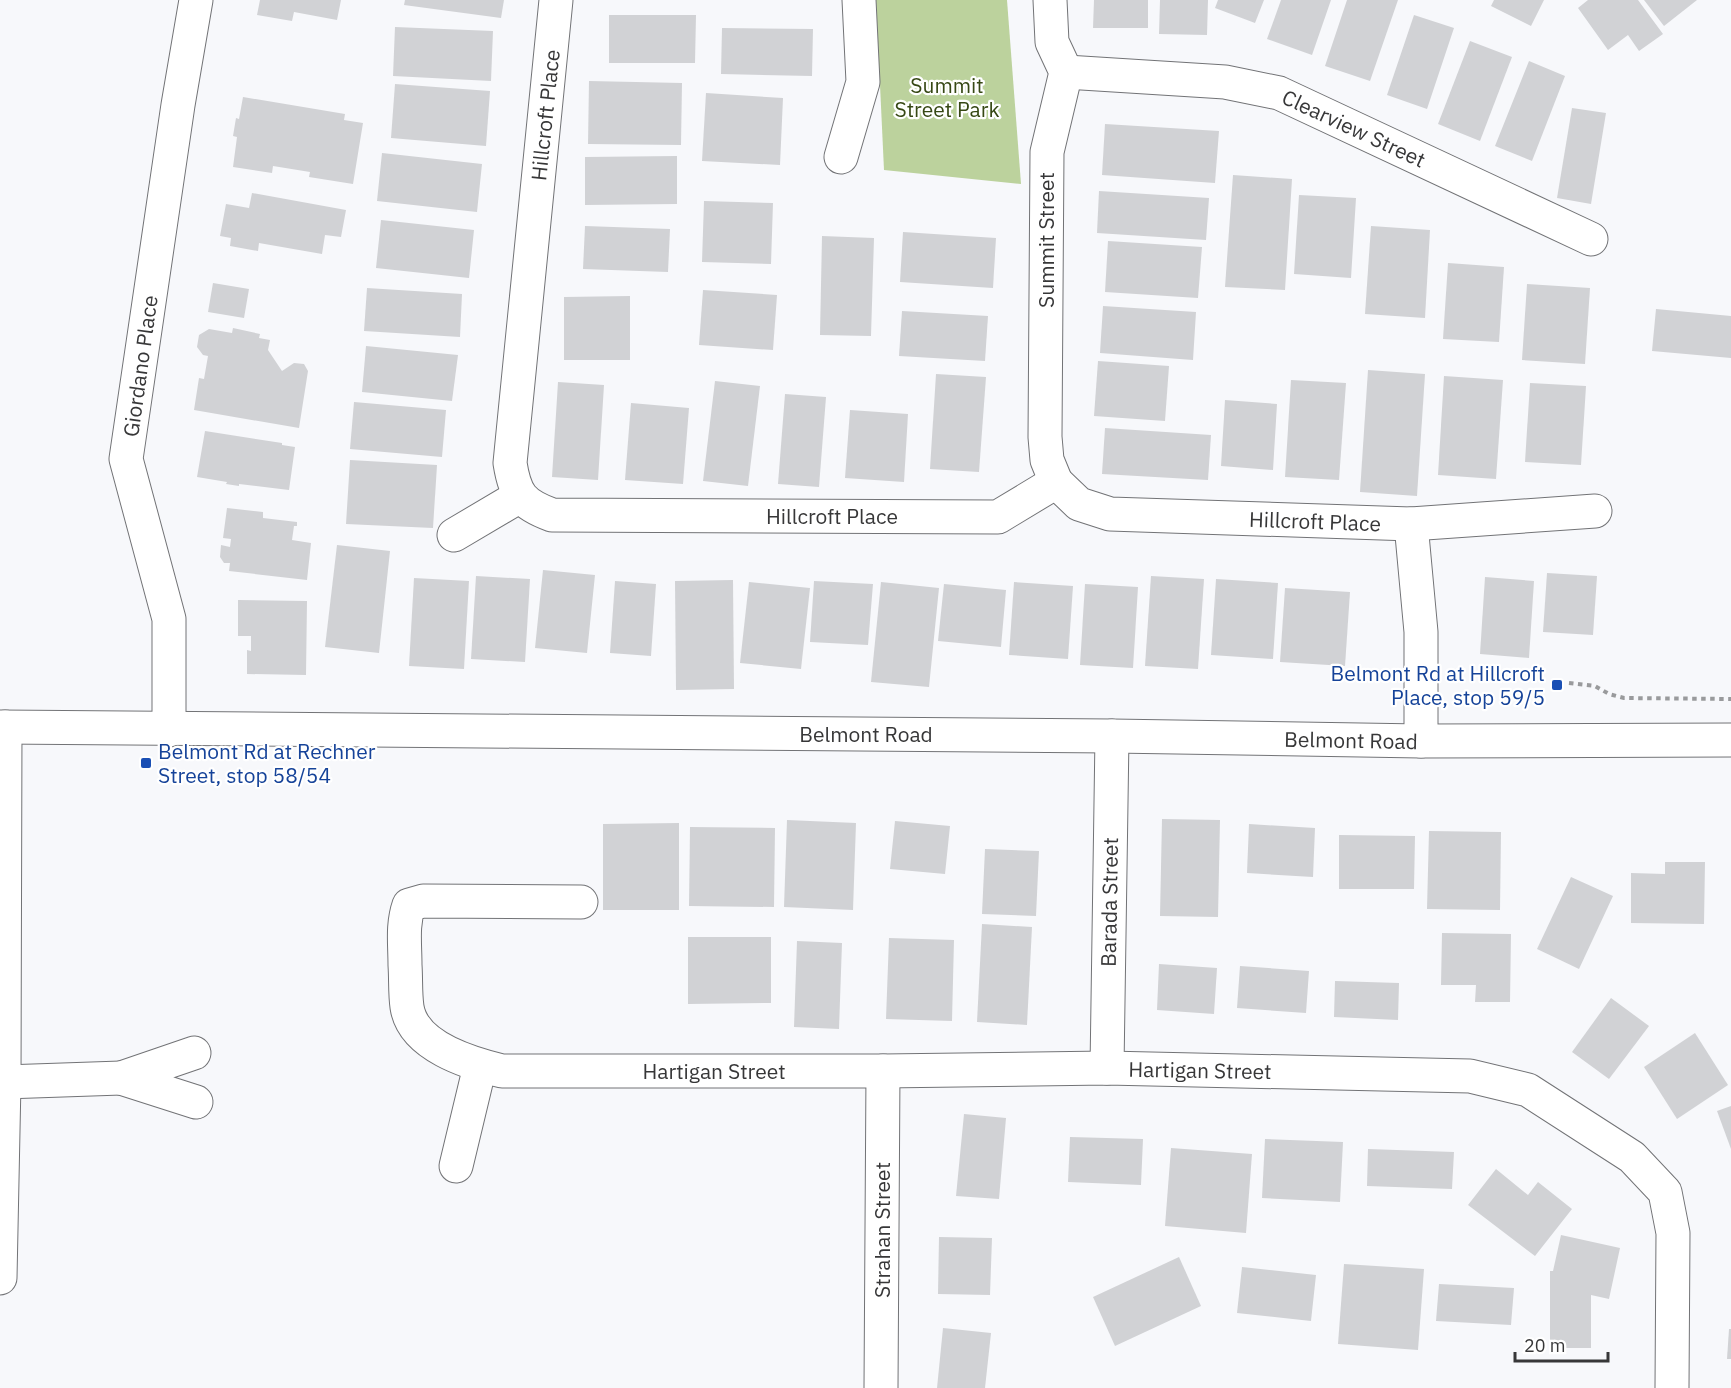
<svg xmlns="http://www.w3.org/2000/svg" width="1731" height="1388" viewBox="0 0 1731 1388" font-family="'IBM Plex Sans',sans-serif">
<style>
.green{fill:#bcd29d}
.building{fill:#d1d2d5}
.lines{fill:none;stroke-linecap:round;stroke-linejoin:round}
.minor-casing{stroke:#727376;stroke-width:35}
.major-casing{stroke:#727376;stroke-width:35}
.path{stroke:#999a9c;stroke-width:4;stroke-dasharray:4.5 4.5;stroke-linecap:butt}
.minor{stroke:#fff;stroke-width:33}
.major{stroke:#fff;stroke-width:33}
.transit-dot{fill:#1a4fb4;stroke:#fff;stroke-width:2}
.labels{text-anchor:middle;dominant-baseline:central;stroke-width:4.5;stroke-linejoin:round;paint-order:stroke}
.park-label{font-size:21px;fill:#364814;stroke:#fff}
.street-label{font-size:21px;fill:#373738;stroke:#fff}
.transit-label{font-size:21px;fill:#164399;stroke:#fff;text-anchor:end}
</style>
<rect width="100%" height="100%" fill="#f7f8fb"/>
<polygon class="green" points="876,0 1007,0 1021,184 884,170"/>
<g class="building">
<polygon points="260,0 341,0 337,20 294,12 292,21 257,15"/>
<polygon points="405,0 504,0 501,18 404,5"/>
<polygon points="1094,0 1148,0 1148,28 1093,28"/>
<polygon points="1160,0 1208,0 1207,35 1159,34"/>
<polygon points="1218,0 1264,0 1255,23 1215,8"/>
<polygon points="1281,0 1331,0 1312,55 1267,39"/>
<polygon points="1347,0 1398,0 1370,81 1325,66"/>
<polygon points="1494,0 1544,0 1531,26 1491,6"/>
<polygon points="1588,0 1638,0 1663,34 1639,51 1628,35 1608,50 1578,8"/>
<polygon points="1644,0 1697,0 1664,26"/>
<polygon points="609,15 696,15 695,63 609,63"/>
<polygon points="1414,15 1454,28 1427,109 1387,95"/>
<polygon points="395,27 493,31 491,81 393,76"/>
<polygon points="722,28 813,29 812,76 721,74"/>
<polygon points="1470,41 1512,57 1480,141 1438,124"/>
<polygon points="1529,61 1565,76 1532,161 1495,146"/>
<polygon points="589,81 682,83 681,145 588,144"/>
<polygon points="395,84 490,91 486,146 391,138"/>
<polygon points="706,93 783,98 780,165 702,161"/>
<polygon points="243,97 345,114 344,120 363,123 353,184 309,177 310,172 273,166 272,173 233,167 237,137 233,136 236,118 239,119"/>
<polygon points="1572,108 1606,113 1591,204 1557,198"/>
<polygon points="1105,124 1219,131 1215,183 1102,175"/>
<polygon points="382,153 482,164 477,212 377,201"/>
<polygon points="677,156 677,204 585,205 585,157"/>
<polygon points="1233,175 1292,179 1285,290 1225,287"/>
<polygon points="1099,191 1209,198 1206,240 1097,233"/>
<polygon points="252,193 346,210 341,237 325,235 322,254 259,243 258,251 230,246 231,238 220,236 226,204 249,208"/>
<polygon points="1299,195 1356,198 1351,278 1294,274"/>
<polygon points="704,201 773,203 771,264 702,262"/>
<polygon points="381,220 474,230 469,278 376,268"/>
<polygon points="585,226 670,229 668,272 583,269"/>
<polygon points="1371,226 1430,230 1425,318 1365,314"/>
<polygon points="903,232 996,238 993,288 900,282"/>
<polygon points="822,236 874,238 871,336 820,335"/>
<polygon points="1108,241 1202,247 1198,298 1105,292"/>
<polygon points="1448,263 1504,267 1499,342 1443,339"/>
<polygon points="213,283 249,289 244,318 208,312"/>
<polygon points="1527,284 1590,288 1585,364 1522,360"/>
<polygon points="367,288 462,294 460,337 364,331"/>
<polygon points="703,290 777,295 773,350 699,345"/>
<polygon points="630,296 630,360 564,360 564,297"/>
<polygon points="1103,306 1196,312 1193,360 1100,353"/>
<polygon points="1656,309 1731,316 1731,358 1652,351"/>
<polygon points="902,311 988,316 985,361 899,356"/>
<polygon points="233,328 260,334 259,338 270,340 268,350 282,371 294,363 304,364 308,371 299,428 194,410 199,378 204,379 208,356 203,355 197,347 199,335 209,329 232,333"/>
<polygon points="366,346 458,355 452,401 362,392"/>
<polygon points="1098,361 1169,366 1165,421 1094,416"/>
<polygon points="1368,370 1425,374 1417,496 1360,492"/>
<polygon points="936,374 986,377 979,472 930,469"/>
<polygon points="1444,376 1503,380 1496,479 1438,475"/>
<polygon points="1291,380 1346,383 1339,480 1285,477"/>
<polygon points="715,381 760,386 748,486 703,481"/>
<polygon points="558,382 604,385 598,480 552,477"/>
<polygon points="1530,383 1586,386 1581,465 1525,462"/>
<polygon points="785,394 826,397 819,487 778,484"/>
<polygon points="1225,400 1277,404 1273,470 1221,466"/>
<polygon points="354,402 446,410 442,457 350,449"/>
<polygon points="631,403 689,408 683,484 625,480"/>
<polygon points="850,410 908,414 904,482 845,478"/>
<polygon points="1105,428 1211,435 1208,480 1102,474"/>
<polygon points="205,431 282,443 282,445 295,447 289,490 239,484 239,486 226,484 227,482 197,477"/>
<polygon points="350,460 437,465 433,528 346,524"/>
<polygon points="227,508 263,512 263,518 297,522 297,526 294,526 292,540 311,543 307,580 229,571 230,563 224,563 220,557 221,545 230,547 231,539 223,538"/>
<polygon points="337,545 390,551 379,653 325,647"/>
<polygon points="543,570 595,575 587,653 535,648"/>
<polygon points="1547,573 1597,576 1593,635 1543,632"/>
<polygon points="476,576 530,579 525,662 471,659"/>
<polygon points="1151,576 1204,579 1198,669 1145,666"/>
<polygon points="1485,577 1534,581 1529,658 1480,654"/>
<polygon points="414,578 469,581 464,669 409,666"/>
<polygon points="1216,579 1278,583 1273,659 1211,655"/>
<polygon points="733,580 734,689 676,690 675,581"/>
<polygon points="615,581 656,584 651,656 610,653"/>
<polygon points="814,581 873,584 868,645 810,642"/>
<polygon points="749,582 810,588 801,669 740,663"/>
<polygon points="881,582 939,588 929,687 871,682"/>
<polygon points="1014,582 1073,586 1068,659 1009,655"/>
<polygon points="944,584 1006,590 1001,647 938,641"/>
<polygon points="1085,584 1138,587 1133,668 1080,665"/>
<polygon points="1285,588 1350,592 1345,666 1280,662"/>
<polygon points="238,600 307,601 306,675 247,674 247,650 251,651 251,636 238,636"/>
<polygon points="1162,819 1220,820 1218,917 1160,916"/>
<polygon points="787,820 856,823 853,910 784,907"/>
<polygon points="895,821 950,826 945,874 890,869"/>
<polygon points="679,823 679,910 603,910 603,824"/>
<polygon points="1249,824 1315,828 1313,877 1247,873"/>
<polygon points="690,827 775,828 774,907 689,906"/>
<polygon points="1429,831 1501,832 1500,910 1427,909"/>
<polygon points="1339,835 1415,836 1414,889 1339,889"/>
<polygon points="985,849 1039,851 1036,916 982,914"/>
<polygon points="1665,862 1705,862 1704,924 1631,923 1631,873 1665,874"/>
<polygon points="1571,877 1613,896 1579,969 1537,949"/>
<polygon points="982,924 1032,927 1027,1025 977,1022"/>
<polygon points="1442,933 1511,934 1510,1002 1475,1002 1476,985 1441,985"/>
<polygon points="688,937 771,937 771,1003 688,1004"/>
<polygon points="889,938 954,940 952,1021 886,1019"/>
<polygon points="797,941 842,943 839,1029 794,1027"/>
<polygon points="1159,964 1217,968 1214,1014 1157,1010"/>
<polygon points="1240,966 1309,971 1306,1013 1237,1008"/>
<polygon points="1335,981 1399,983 1398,1020 1334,1017"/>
<polygon points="1611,998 1649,1026 1609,1079 1572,1052"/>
<polygon points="1695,1033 1728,1085 1677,1119 1644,1067"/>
<polygon points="1731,1106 1731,1149 1717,1111"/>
<polygon points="964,1114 1006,1118 999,1199 956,1196"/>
<polygon points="1070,1137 1143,1139 1141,1185 1068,1182"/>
<polygon points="1265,1139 1343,1142 1340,1202 1262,1198"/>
<polygon points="1171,1148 1252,1154 1246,1233 1165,1226"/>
<polygon points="1368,1149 1454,1152 1452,1189 1367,1186"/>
<polygon points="1496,1169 1528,1195 1538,1182 1572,1209 1535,1256 1468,1205"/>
<polygon points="1561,1235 1620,1248 1609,1299 1591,1295 1591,1348 1550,1348 1550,1271 1553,1271"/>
<polygon points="939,1237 992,1238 990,1295 938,1294"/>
<polygon points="1179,1257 1201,1306 1115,1346 1093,1297"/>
<polygon points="1344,1264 1424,1269 1418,1350 1338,1344"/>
<polygon points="1242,1267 1316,1275 1311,1321 1237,1313"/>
<polygon points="1439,1284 1514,1288 1511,1325 1436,1321"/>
<polygon points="943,1328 991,1333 985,1388 937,1388"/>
<polygon points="1729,1329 1731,1329 1731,1359 1727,1359"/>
</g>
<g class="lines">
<g class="minor-casing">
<g id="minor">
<path d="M556,0L510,463C515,495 522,504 552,515L998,517L1056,482L1079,504L1110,514L1411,524L1595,511"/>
<polyline points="1050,0 1052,42 1066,72 1047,152 1045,437 1047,460 1056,482"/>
<polyline points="1066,72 1225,82 1279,93 1591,239"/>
<polyline points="841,157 863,82 859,0"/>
<polyline points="1411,524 1421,632 1421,741"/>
<polyline points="454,535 520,496"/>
<polyline points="169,730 169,619 126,459 178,105 196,0"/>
<path d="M581,902L423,901L409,905C402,925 405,944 405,965C406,979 405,993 407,1007C413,1046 469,1063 502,1071H883L1107,1068L1470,1076L1528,1090L1632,1157L1665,1192L1673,1233L1672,1388"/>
<polyline points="194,1053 121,1078 196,1102"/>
<polyline points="1107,1068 1112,736"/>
<polyline points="4,1082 121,1078"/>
<polyline points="456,1166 480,1066"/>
<polyline points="0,1278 4,1082 5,727"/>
<polyline points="881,1388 883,1071"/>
</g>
</g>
<g class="major-casing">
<polyline id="major" points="0,727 1112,736 1421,741 1731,740"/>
</g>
<polyline class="path" points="1569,683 1595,686 1609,694 1624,698 1731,699"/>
<use href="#minor" class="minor"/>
<use href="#major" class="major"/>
</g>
<g class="transit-dot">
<rect x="1551" y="679" width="12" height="12" rx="3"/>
<rect x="140" y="757" width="12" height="12" rx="3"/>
</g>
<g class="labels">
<g class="park-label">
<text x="947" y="85">Summit<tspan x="947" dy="24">Street Park</tspan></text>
</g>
<g class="street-label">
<text transform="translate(545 115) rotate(-84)">Hillcroft Place</text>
<text transform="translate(1354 128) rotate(25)">Clearview Street</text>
<text transform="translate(1046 240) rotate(-90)">Summit Street</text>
<text transform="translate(140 366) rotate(-82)">Giordano Place</text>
<text x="832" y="516">Hillcroft Place</text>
<text transform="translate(1315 521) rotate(2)">Hillcroft Place</text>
<text x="866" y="734">Belmont Road</text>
<text transform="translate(1351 740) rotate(1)">Belmont Road</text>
<text transform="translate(1109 902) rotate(-89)">Barada Street</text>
<text transform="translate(1200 1070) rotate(1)">Hartigan Street</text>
<text x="714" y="1071">Hartigan Street</text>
<text transform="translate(882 1230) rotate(-90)">Strahan Street</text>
</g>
<g class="transit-label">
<text x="1545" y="673">Belmont Rd at Hillcroft<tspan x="1545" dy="24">Place, stop 59/5</tspan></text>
<text x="158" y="751" text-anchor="start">Belmont Rd at Rechner<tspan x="158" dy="24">Street, stop 58/54</tspan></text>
</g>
</g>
<path d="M1515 1352v9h93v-9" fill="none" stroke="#373738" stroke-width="3"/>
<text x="1524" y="1352" font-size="18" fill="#373738" stroke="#ffffff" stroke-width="4.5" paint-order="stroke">20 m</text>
</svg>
